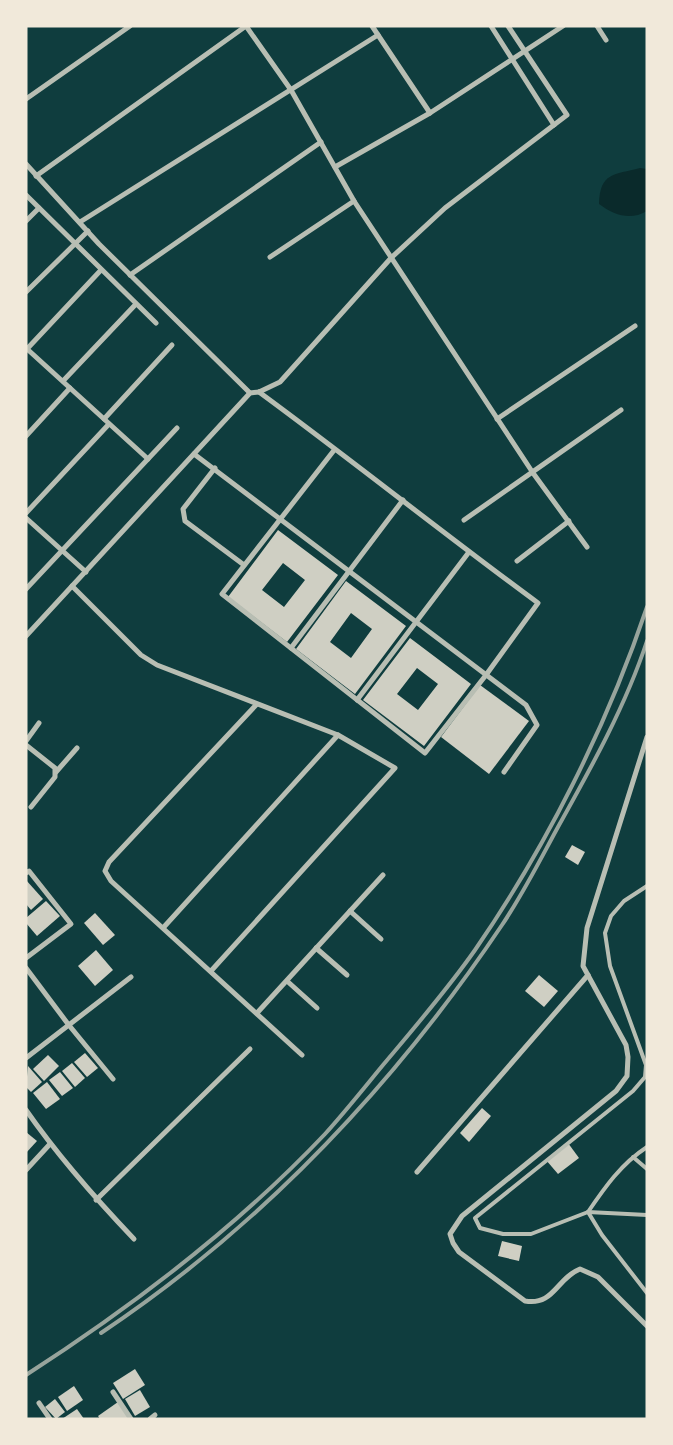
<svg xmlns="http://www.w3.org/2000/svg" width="673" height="1445" viewBox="0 0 673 1445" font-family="'DejaVu Sans',sans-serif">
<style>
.water{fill:#0a2a2b}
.building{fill:#cfcfc3;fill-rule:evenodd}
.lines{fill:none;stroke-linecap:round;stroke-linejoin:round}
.service{stroke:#b8beb3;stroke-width:4}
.minor{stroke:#b8beb3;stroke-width:5}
.rail{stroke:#97a49c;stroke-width:4}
</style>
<rect width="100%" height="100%" fill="#0f3d3e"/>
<path class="water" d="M640,168L647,169V211C630,221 614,215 599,204C600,172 614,175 640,168Z"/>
<g class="building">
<path d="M278,530L338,575L287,642L228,597ZM283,563L305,580L284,607L262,590Z"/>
<path d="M346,581L406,626L355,694L296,649ZM351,613L372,629L351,658L330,642Z"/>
<path d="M410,638L471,684L424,746L363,700ZM417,668L438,684L418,710L397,694Z"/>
<polygon points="480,685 529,721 489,774 441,737"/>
<polygon points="572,845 585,852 578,865 565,857"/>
<polygon points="26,880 43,899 31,910 26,904"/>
<polygon points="46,901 60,916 37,936 26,923 26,918"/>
<polygon points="95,913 115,935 103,945 84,923"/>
<polygon points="96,950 113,970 95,986 78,966"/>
<polygon points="539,975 558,991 544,1007 525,991"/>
<polygon points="85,1053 98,1068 87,1077 74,1062"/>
<polygon points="48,1055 59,1066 44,1081 33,1069"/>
<polygon points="72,1063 85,1078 75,1087 62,1071"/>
<polygon points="28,1066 42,1082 31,1092 26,1087"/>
<polygon points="60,1072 73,1088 62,1096 49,1080"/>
<polygon points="47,1082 60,1099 46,1109 33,1093"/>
<polygon points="482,1108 491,1116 469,1142 460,1133"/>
<polygon points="26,1132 37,1141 26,1153"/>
<polygon points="568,1143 579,1158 558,1174 546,1160"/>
<polygon points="502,1241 522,1246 519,1261 498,1256"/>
<polygon points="135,1369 145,1385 123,1399 113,1383"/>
<polygon points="74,1386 83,1400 67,1411 58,1397"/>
<polygon points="140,1390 150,1407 135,1416 125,1399"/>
<polygon points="55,1399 65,1412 56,1419 45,1407"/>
<polygon points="118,1402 129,1419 100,1419 98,1416"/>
<polygon points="77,1409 84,1419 62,1419"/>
</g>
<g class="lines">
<g class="service">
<polyline points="647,886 624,901 611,916 605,933 610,966 646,1065 645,1077 633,1091 475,1218 480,1228 503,1234 531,1234 588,1212 647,1215"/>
<polyline points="633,1157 647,1169"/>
<polyline points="588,1212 602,1235 647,1293"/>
<path d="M588,1212C605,1187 621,1164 647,1147"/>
</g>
<g class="minor">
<polyline points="246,26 291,90 354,201 533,473 587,547"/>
<polyline points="372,26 430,113"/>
<polyline points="491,26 554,125"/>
<polyline points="597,26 606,40"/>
<polyline points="26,99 130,26"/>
<polyline points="26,164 99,244 250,393"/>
<polyline points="335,167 430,113 563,26"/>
<polyline points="36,176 246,26"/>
<polyline points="26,195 156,323"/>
<polyline points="26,221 39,208"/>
<polyline points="80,222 378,35"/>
<polyline points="270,257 354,201"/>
<polyline points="130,275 321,142"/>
<polyline points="26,292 88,231"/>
<polyline points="26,348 148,459"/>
<polyline points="26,350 101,270"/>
<polyline points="63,381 136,304"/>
<path d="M259,392C353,461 444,534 538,603L486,675L425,753L222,594L335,449"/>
<polyline points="104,419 172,345"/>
<polyline points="497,419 635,326"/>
<polyline points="26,436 70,388"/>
<polyline points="194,454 526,705 537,725 504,772"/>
<polyline points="215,468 183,509 185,521 244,565"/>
<polyline points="26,513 109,424"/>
<polyline points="26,518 86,572"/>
<polyline points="464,520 621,410"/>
<polyline points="517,561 569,521"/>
<polyline points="72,586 141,655 157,665 338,735 395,768 211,971"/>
<polyline points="26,589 177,428"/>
<polyline points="26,636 250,393 259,392 280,382 391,258 445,208 567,115 508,26"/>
<polyline points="291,648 403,500"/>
<polyline points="357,700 469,552"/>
<polyline points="256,705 109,862 105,871 111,881 302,1055"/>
<path d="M647,737L587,928L583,966L626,1045L628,1057L627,1076L616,1091L462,1216L450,1234L453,1243L459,1252L525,1301C554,1306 556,1279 580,1269L598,1277L647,1326"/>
<polyline points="26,741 39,723"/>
<polyline points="26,745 55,768 55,777 31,807"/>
<polyline points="56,772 77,748"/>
<polyline points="26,873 29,871 71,924 26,958"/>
<polyline points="350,911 381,939"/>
<polyline points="163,928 338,735"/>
<polyline points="316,948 347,975"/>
<polyline points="26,968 68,1024 113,1079"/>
<polyline points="287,981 317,1008"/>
<polyline points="257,1013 383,875"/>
<polyline points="26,1058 131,977"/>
<path d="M26,1110C58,1156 95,1198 134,1239"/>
<polyline points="26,1170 50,1144"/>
<polyline points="417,1172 588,975"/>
<polyline points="96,1200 250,1049"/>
<polyline points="113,1392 131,1419"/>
<polyline points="39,1403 50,1419"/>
<polyline points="150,1419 155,1415"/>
</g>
<g class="rail">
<path d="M101,1333C261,1226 395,1084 502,925C523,894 540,860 558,827C591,768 626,705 647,641"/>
<path d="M26,1375C133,1306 237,1227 325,1134C345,1112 364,1088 383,1065C415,1027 447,990 475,950C546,847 607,726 647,607"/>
</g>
</g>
<rect width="673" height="1445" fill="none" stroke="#f1e9da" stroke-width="55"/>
</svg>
